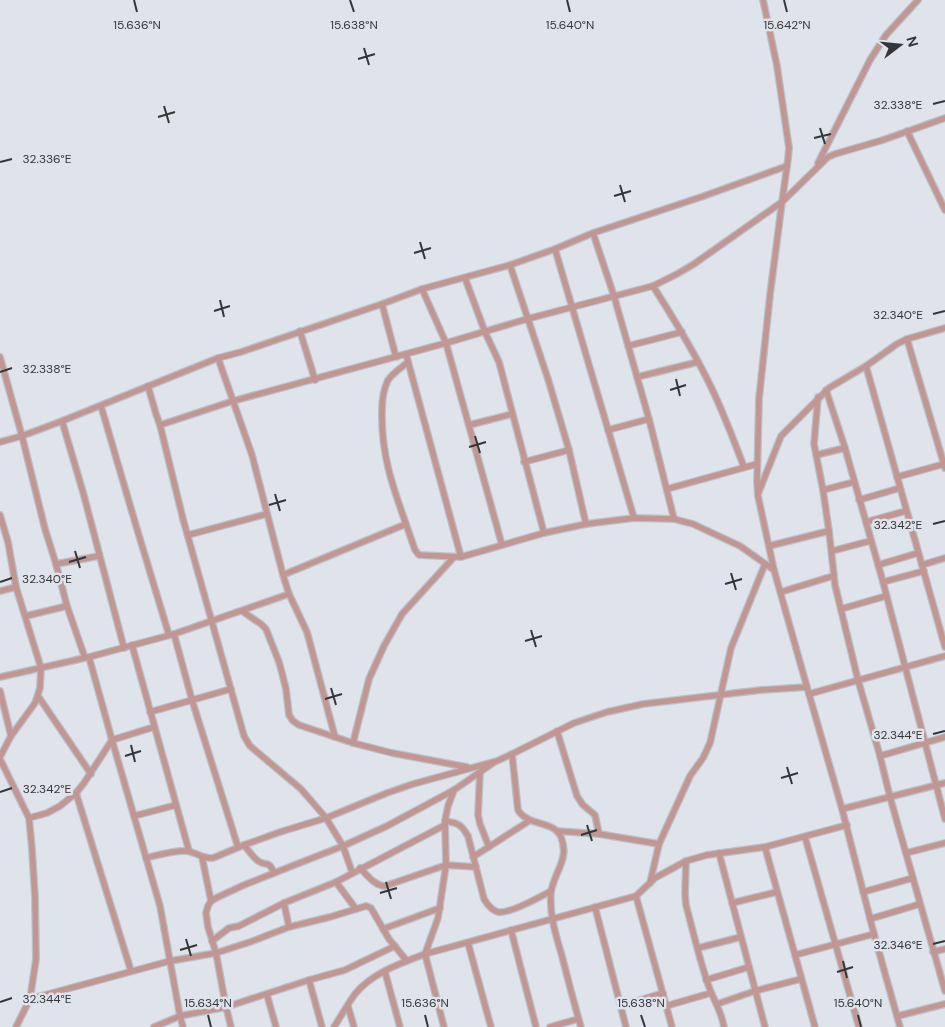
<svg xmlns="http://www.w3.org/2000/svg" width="945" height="1027" viewBox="0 0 945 1027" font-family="'DM Sans',sans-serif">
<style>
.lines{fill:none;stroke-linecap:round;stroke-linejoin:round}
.minor-casing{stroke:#bcc0c8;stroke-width:8}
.minor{stroke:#c29693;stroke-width:5.5}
.ticks{fill:none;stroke:#343639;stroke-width:2}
.ticks-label{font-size:12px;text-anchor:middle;fill:#343639;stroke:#dee3ec;stroke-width:5;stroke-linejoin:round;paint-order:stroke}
</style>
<rect width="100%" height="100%" fill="#dee3ec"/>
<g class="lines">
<g class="minor-casing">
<g id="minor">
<polyline points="763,0 777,66 789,148 788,159 782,202 770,295 759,399 757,481 758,496 774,570"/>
<polyline points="907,131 945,210"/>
<polyline points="818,163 870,60 886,35 918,0"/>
<polyline points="593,233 614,296 649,419 674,519"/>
<polyline points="555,249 634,518"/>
<polyline points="510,265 548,379 569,450 586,524"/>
<polyline points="465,278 485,332 499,362 544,533"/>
<path d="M653,286C674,319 695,353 712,389C724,414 734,441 744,467"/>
<polyline points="422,289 446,343 502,545"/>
<polyline points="382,304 396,357"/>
<polyline points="300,331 315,380"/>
<polyline points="907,339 945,468"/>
<polyline points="628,346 682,332"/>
<polyline points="406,354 461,557"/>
<polyline points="0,357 22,436 45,529 56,564 67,606 85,658"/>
<polyline points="866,366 945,647"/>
<polyline points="637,377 698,362"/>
<polyline points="148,386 156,414 160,425 233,401 446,343 527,319 653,286 677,274 694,264 782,202 828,157 835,154 883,140 945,118"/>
<polyline points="826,390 845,448 883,582 945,819"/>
<polyline points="818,397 814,444 823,490 829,531 835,585 858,680 880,756 890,797 945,991"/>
<polyline points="101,406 137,529 169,635"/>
<polyline points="62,421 83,492 124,648"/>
<polyline points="160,425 183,519 244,736 250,746 301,789 326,818 343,846 352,872"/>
<polyline points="469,425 512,414"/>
<polyline points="608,430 649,419"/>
<polyline points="0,442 22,436 62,421 218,358 241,352 382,304 422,289 510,265 555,249 593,233 704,196 787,166"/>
<polyline points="816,455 845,448"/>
<polyline points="524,462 569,450"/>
<polyline points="897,477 944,464"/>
<polyline points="667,489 757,464"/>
<polyline points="823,490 854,482"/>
<polyline points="758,494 781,436 829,388 866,366 897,344 907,339 945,328"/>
<polyline points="859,500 900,488"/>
<polyline points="0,515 8,542 16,587 41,668 40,688 35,703 11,736 0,757"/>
<polyline points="866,522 906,511"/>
<path d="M406,524C392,485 381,453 382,411C382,400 383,390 388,380C393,373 402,367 408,362"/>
<polyline points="188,535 267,514"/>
<polyline points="769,546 829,531"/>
<polyline points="832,551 870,541"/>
<polyline points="56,564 99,556"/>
<polyline points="878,565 918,553"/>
<polyline points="922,565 945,558"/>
<polyline points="283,575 406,524 415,550 419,555 461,557 544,533 586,524 634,518 674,519 693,524 740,546 774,570 807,687"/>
<polyline points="883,582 924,571"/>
<polyline points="0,591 16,587"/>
<polyline points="781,592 833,576"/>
<polyline points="289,594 307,632 335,737"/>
<polyline points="841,609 886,596"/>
<polyline points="242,611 261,624 266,629 279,662 282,673 286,689 289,715 293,721 299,725 353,743 392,753 467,767"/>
<polyline points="26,616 67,606"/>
<polyline points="174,634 192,700 238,847"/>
<polyline points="132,645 189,851"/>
<polyline points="89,657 112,740 160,906 180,1016 183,1027"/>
<polyline points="0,677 89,657 174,634 289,594 283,575 252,455 218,358"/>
<polyline points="0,691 11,736"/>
<polyline points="809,694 945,656"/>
<polyline points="38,696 91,774"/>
<polyline points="150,712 231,689"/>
<polyline points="557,731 577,796 583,805 595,815 599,834"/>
<polyline points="353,743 369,679 384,646 402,614 454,557"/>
<path d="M512,754L518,810C528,827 554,820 561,837C570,859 554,872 551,892C549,914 556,936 562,956C568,980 574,1003 581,1027"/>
<polyline points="880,756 945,737"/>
<polyline points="0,759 29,818"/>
<polyline points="480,772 478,815 480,824 489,847"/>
<polyline points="76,793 131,971"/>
<polyline points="842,809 945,783"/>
<polyline points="134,816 176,805"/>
<path d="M445,821C458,823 461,824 468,836L484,899C487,904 491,910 498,912C510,914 540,897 551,891"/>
<polyline points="557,831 599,834 659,844"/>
<polyline points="805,837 859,1027"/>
<path d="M244,845C248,850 253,857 258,861C267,867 268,859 274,873"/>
<polyline points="765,847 815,1027"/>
<polyline points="719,853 765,1027"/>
<polyline points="906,853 945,843"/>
<polyline points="202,857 211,901"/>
<polyline points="473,857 529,821"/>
<path d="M146,858C159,855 173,850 186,851C196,852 203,859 213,858L244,845L280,832L326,818L387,793L413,784L497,761L512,754L574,723L607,712L643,704L761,690L807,687L842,809L874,934L900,1027"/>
<path d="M686,861L685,894L686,905C693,931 699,958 708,984C713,1000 721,1009 724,1027"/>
<path d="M360,868C367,875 375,886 385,886L446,865L476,867"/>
<polyline points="336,882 356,909"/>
<polyline points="650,883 659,844 690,776 703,758 710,743 731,648 765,564"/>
<polyline points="863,892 913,878"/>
<polyline points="636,896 672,1027"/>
<polyline points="284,903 289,927"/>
<polyline points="732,903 777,892"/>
<polyline points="595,907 626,1027"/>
<polyline points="870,919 920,904"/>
<polyline points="383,929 440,908"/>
<polyline points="511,930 536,1027"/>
<polyline points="212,941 229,928 239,926 284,903 336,882 445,825"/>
<polyline points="468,943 491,1027"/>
<polyline points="698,948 741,937"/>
<polyline points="933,952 945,949"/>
<polyline points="795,955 874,934"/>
<polyline points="385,972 400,1027"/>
<polyline points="309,980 322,1027"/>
<polyline points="706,980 749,967"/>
<polyline points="267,995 276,1027"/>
<polyline points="30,999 170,961 216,953 250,942 289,927 330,917 366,906 371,908 389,939 407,961"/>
<polyline points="717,1004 755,991 801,979"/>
<polyline points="348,1006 354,1027"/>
<polyline points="621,1006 663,993"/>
<polyline points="666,1006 711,993"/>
<polyline points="898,1016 945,1004"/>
<polyline points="16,1027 30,999 36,959 35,897 32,849 29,818 47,813 60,806 76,793 84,783 112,740 154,727"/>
<polyline points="154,1027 180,1016 226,1007 309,980 345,970 395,946"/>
<polyline points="231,1027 226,1007 216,953 208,927 206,913 208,906 211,901 218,897 244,885 297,864 343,846 387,826 454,790 493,763"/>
<path d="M334,1027C341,1016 347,1005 355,994C372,973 401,963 425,954L636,896L655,878L686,861L707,855L765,847L847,825"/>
<polyline points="444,1027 425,954 438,918 446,865 445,821 448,806 454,790"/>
<polyline points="550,1027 578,1019"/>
</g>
</g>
<use href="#minor" class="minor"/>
</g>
<path class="ticks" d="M134,0L137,12M350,0L354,12M567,0L570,12M784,0L787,12M364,48L369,65M358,59L375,54M933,104L945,101M164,106L169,123M158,117L175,112M820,128L825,144M814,138L831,134M0,162L12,159M620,185L625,202M614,196L631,191M420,242L425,259M414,253L431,248M220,300L224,317M214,311L230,306M933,314L945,311M0,372L12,368M676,379L680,396M670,390L686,385M475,436L480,453M469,447L486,442M275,494L280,511M269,505L286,500M933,524L945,521M75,551L80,568M69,562L86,557M731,573L736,590M0,582L12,578M725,584L742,579M531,630L536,647M525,641L542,636M331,688L336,705M325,699L342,694M933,734L945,731M131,745L135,762M125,756L141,751M787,767L792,784M781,778L798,773M0,792L12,788M587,825L592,841M581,835L597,830M386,882L391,899M380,893L397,888M186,939L191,956M933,944L945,941M180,950L197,945M843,961L847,978M837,972L853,967M0,1002L12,998M208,1015L211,1027M425,1015L428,1027M641,1015L645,1027M858,1015L861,1027"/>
<g class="ticks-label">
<text x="137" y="29">15.636°N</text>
<text x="354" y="29">15.638°N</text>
<text x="570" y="29">15.640°N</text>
<text x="787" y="29">15.642°N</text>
<text x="898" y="109">32.338°E</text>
<text x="47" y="163">32.336°E</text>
<text x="898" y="319">32.340°E</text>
<text x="47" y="373">32.338°E</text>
<text x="898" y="529">32.342°E</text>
<text x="47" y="583">32.340°E</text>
<text x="898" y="739">32.344°E</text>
<text x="47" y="793">32.342°E</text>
<text x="898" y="949">32.346°E</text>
<text x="47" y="1003">32.344°E</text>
<text x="208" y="1007">15.634°N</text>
<text x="425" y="1007">15.636°N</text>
<text x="641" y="1007">15.638°N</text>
<text x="858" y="1007">15.640°N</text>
</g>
<g transform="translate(900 45) rotate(74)" stroke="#dee3ec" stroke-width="4" paint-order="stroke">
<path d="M0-4L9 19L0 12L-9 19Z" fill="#343639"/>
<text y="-8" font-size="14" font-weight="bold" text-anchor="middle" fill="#343639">N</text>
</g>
</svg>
